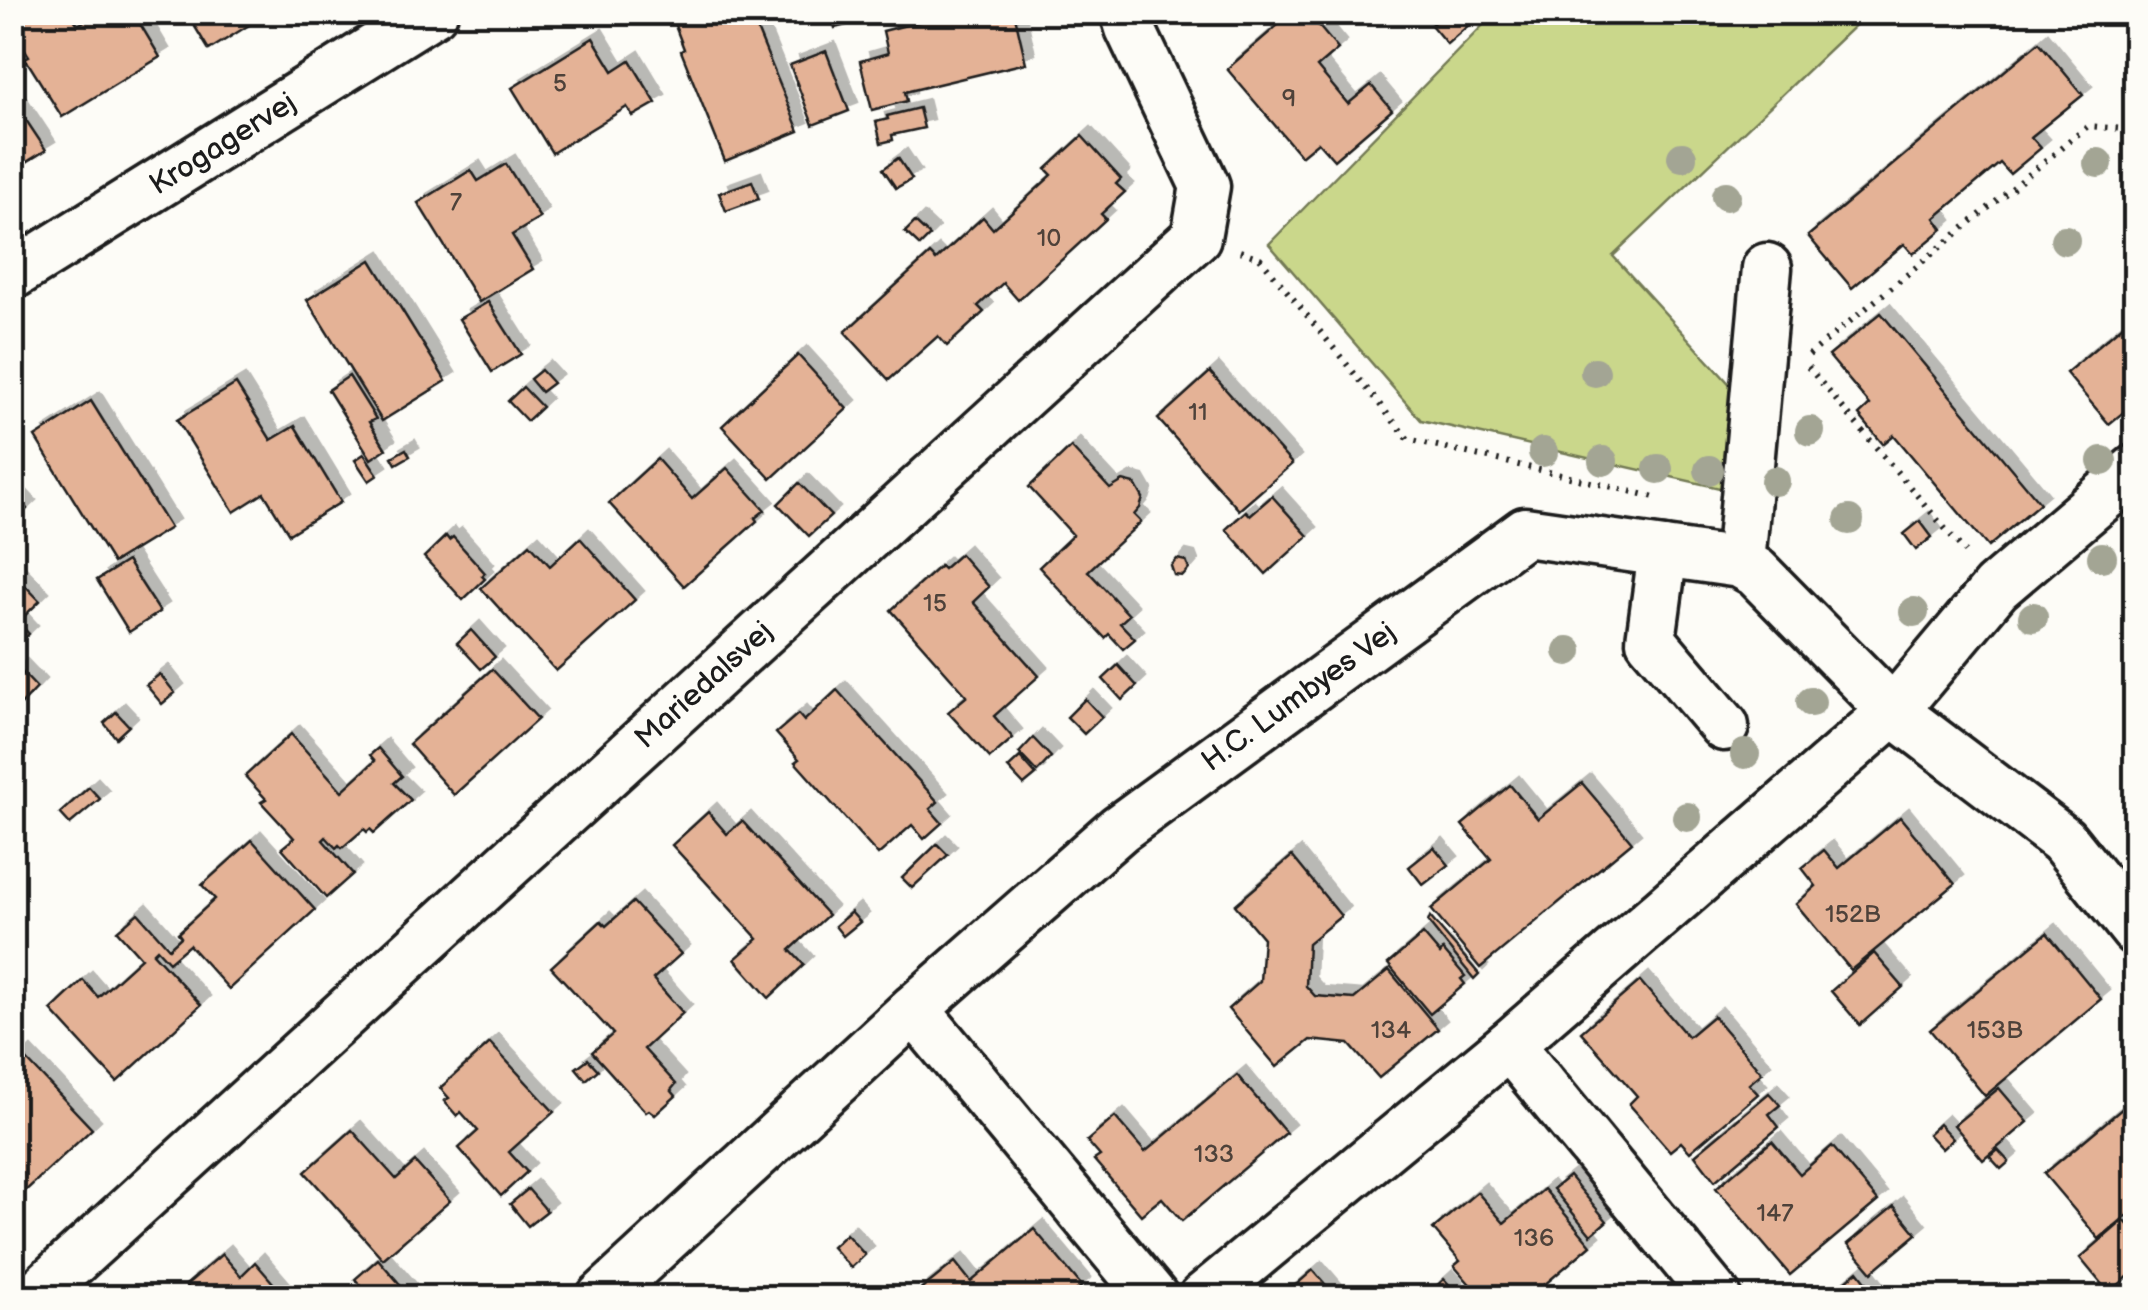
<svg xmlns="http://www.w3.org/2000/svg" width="2148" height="1310" viewBox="0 0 2148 1310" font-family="'Balsamiq Sans',sans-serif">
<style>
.green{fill:#cad78b;stroke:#737a54;stroke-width:2.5}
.building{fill:#e4b296;stroke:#1c1c1c;stroke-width:2.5;filter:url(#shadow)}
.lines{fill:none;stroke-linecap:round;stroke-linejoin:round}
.minor-casing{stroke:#1c1c1c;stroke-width:55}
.path{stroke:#1c1c1c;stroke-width:6;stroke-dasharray:2.5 8;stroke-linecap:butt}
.minor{stroke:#fdfcf7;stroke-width:48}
.tree{fill:#a3a594}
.labels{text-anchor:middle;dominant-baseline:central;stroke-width:8;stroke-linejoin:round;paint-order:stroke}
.number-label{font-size:25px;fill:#4e423a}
.street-label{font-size:30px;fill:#1c1c1c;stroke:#fdfcf7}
</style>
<defs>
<filter id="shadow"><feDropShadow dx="9" dy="-9" stdDeviation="0" flood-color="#0004"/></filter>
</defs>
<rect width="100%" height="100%" fill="#fdfcf7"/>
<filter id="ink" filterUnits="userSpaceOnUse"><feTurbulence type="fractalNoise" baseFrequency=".01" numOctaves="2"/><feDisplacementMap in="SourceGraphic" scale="20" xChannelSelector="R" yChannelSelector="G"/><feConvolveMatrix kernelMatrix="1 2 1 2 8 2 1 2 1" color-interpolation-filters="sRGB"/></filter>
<g filter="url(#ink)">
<polygon class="green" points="1484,13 1868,13 1613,256 1735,390 1724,489 1421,420 1269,244 1487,21"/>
<g class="building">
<polygon points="21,12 70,12 78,25 99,12 133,12 160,57 62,117 25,58 29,56 12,29 12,18"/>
<polygon points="186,12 270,12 209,50"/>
<polygon points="699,12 736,12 742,27 754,22 799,131 725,161 681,51 684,49 674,23"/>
<polygon points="830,12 851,12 854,23 835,28"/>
<polygon points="958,12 1014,12 1026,63 905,92 907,101 872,110 860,61 888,53 883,31"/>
<polygon points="1285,12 1307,12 1338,49 1317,67 1348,104 1371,85 1392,110 1334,160 1318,142 1301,156 1227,69 1279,24 1276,20"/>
<polygon points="1446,12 1459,12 1470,24 1447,44 1431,25"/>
<polygon points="593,38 613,71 630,60 656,103 633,116 627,107 552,153 512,88"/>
<polygon points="2039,42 2083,95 2031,137 2041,148 2010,174 2000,163 1935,218 1943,229 1913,254 1904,244 1852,288 1808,236"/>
<polygon points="826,51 849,111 813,125 790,65"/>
<polygon points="12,99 46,150 12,171"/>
<polygon points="919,108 924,128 892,135 893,140 881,143 876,122 888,119 887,116"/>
<polygon points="1082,136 1121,179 1116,184 1125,192 1101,214 1106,219 1018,300 1003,283 978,306 984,312 947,346 938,336 889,380 845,332 930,254 936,260 983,217 993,229 1052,175 1046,169"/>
<polygon points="898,158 912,179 896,188 883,169"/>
<polygon points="506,164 540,218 512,235 533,269 479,302 418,203 471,170 478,181"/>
<polygon points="752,181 759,199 726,211 719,193"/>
<polygon points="915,222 930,236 920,246 905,232"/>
<polygon points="371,260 446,381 382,421 307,300"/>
<polygon points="488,302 521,354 492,372 459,319"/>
<polygon points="1881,313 2040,503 1988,547 1894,435 1883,444 1859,415 1870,405 1829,356"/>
<polygon points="2136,314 2136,402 2109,424 2066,373"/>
<polygon points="798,355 847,409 771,479 722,426"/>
<polygon points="541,370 553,383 541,392 530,379"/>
<polygon points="1210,372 1292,464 1239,510 1158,419"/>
<polygon points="349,376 376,419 369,422 386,449 371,459 328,390"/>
<polygon points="236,384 271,440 295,426 341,502 289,534 264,493 234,512 177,420"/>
<polygon points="523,387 542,407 527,421 508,401"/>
<polygon points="91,401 170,528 113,563 35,437"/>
<polygon points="1071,447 1110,489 1123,481 1135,484 1143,498 1140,508 1134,515 1141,522 1088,571 1129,615 1120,623 1135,639 1123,649 1109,634 1105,638 1039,567 1073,535 1029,487"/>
<polygon points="406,449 410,456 396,464 392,457"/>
<polygon points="364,454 378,475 369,481 355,460"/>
<polygon points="657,459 692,499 727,468 765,510 755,518 757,521 684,586 609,503"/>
<polygon points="799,483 831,516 809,536 778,504"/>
<polygon points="12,493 27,509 12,523"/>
<polygon points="1272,496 1308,536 1266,574 1226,529 1246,511 1250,515"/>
<polygon points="1920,521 1932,537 1916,550 1904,534"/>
<polygon points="446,536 449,540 453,537 485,573 482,576 485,579 463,600 424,557"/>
<polygon points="580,538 635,600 556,671 481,588 530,544 550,566"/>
<polygon points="960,554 989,587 973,602 1039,676 994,716 1013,738 990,758 948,712 967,696 891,610 940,566 943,569"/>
<polygon points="1177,559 1186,561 1189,569 1183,576 1174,575 1171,566"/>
<polygon points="127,561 160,612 129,632 97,580"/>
<polygon points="12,572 40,601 18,622 29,634 12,650"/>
<polygon points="471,630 495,657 481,669 457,643"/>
<polygon points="1118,665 1137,686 1122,700 1103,679"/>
<polygon points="18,668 37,688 17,709 12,705 12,674"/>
<polygon points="492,669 538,719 454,795 409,744"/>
<polygon points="160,674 175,693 162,704 146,685"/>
<polygon points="837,690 938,802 930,809 942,823 924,839 912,825 878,855 795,762 799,759 776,733 798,714 804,721"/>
<polygon points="1085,699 1102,717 1084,734 1067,717"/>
<polygon points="116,712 129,726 116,738 104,723"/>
<polygon points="291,734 342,791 375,761 370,755 378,748 402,776 394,783 411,800 374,833 370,829 367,832 364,829 342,848 339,845 336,848 326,837 323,840 353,874 326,898 282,848 294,838 261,802 266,799 245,776"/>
<polygon points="1033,738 1051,757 1037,772 1019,753"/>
<polygon points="1020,757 1036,775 1024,785 1008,768"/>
<polygon points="1582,783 1632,842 1480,968 1431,909 1491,859 1462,825 1510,785 1538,819"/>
<polygon points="89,787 100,799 70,824 60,813"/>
<polygon points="708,812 727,834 742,821 828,915 790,950 804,965 769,998 735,959 758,939 672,845"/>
<polygon points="1900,817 1955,884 1851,970 1796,904 1816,886 1802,868 1824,850 1839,868"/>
<polygon points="252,840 315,910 229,989 189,945 169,962 157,949 153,953 201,1005 117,1082 51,1010 83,980 98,997 141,958 117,931 138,913 169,948 181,937 178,933 215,899 202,885"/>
<polygon points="937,844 948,855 912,888 902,878"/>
<polygon points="1434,847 1449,865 1423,885 1409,867"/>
<polygon points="1292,856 1341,916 1308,943 1306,986 1315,996 1354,999 1389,970 1438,1029 1379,1078 1349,1044 1310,1040 1277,1067 1228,1009 1260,981 1263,938 1235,905"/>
<polygon points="633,902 681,954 653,979 683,1013 644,1049 676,1084 671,1090 676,1096 655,1115 649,1110 646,1112 592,1052 613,1034 551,967 601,921 606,926"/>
<polygon points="851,912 860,922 843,936 835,926"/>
<polygon points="1430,917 1479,974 1474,979 1428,922"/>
<polygon points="2047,933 2101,999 1985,1096 1930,1030"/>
<polygon points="1423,934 1440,954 1443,950 1465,976 1461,979 1465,984 1430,1014 1388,964"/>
<polygon points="1874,953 1903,987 1860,1025 1831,991"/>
<polygon points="1640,981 1688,1037 1713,1016 1762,1073 1749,1084 1758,1094 1690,1152 1681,1142 1670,1151 1629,1104 1637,1096 1581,1032"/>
<polygon points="490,1043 554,1112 509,1152 527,1172 501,1196 459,1148 478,1131 461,1112 457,1116 444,1101 449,1098 440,1088"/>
<polygon points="22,1055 92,1129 21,1195 12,1186 12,1064"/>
<polygon points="588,1059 598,1070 586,1080 576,1068"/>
<polygon points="1237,1075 1286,1133 1182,1221 1162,1198 1141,1215 1094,1160 1100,1156 1087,1141 1115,1117 1145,1152"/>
<polygon points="1999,1088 2028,1122 1983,1160 1954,1125"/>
<polygon points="1769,1093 1780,1105 1769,1114 1779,1127 1715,1181 1695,1155"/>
<polygon points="2136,1097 2136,1208 2099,1239 2044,1174"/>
<polygon points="1939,1124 1953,1139 1942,1149 1928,1134"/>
<polygon points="352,1130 396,1179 415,1162 450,1201 383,1259 305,1172"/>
<polygon points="1772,1141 1800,1174 1832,1146 1878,1201 1790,1275 1716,1188"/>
<polygon points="1998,1150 2009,1162 2001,1169 1990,1157"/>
<polygon points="1569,1176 1607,1221 1591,1235 1553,1189"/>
<polygon points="528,1189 547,1211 528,1226 510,1204"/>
<polygon points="1544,1189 1591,1245 1536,1292 1541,1298 1482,1298 1454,1266 1460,1261 1433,1229 1477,1192 1504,1223"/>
<polygon points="1894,1206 1917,1234 1872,1272 1848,1244"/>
<polygon points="2124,1220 2136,1234 2136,1270 2109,1293 2080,1258"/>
<polygon points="1034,1229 1082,1286 1067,1298 923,1298 918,1292 955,1262 971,1282"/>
<polygon points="846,1234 865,1255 851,1268 832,1247"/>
<polygon points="222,1254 241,1276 255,1262 286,1298 197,1298 186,1285"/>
<polygon points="378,1259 412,1298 372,1298 355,1279"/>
<polygon points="1313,1270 1337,1298 1281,1298"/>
<polygon points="1858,1271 1879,1298 1826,1298"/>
<polygon points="1444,1279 1454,1290 1445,1298 1436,1298 1431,1291"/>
</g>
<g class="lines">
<g class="minor-casing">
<g id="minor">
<polyline points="12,275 433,12"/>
<polyline points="1663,552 1651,640 1724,726"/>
<polyline points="1740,563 1767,268"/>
<polyline points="914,1009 1154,1298"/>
<polyline points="1509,1045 1717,1298"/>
<polyline points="33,1298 1196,237 1205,186 1130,28 1125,12"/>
<polyline points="601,1298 914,1009 1119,829 1525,532 1740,563 1756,572 1893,711 2063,840 2136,931"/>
<polyline points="1203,1298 1509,1045 1893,711 1996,588 2136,469"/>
</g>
</g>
<g class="path">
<polyline points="1240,251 1260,258 1408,439 1659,498"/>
<polyline points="1809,355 2088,126 2136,130"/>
<polyline points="1808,367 1965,552"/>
</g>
<use href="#minor" class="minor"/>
</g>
<g class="tree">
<circle cx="1682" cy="157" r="15"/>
<circle cx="2098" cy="163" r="15"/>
<circle cx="1726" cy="196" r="15"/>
<circle cx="2065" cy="240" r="15"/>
<circle cx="1595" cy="372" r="15"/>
<circle cx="1810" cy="431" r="15"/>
<circle cx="1543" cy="452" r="15"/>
<circle cx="1603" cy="461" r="15"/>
<circle cx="2102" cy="461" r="15"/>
<circle cx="1658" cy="469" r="15"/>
<circle cx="1709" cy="470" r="15"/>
<circle cx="1775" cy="481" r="15"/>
<circle cx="1849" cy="520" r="15"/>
<circle cx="2102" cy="557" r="15"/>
<circle cx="1914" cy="612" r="15"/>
<circle cx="2033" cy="617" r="15"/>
<circle cx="1568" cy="651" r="15"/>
<circle cx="1811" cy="702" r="15"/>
<circle cx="1745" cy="754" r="15"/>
<circle cx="1687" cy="817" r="15"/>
</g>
</g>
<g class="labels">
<g class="number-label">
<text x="560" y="83">5</text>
<text x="1289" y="98">9</text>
<text x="456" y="202">7</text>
<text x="1049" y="238">10</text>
<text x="1198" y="412">11</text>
<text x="935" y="603">15</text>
<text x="1853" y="914">152B</text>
<text x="1391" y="1030">134</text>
<text x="1995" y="1030">153B</text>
<text x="1214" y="1154">133</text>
<text x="1775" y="1213">147</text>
<text x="1534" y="1238">136</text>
</g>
<g class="street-label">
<text transform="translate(223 144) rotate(-32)">Krogagervej</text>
<text transform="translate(704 685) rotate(-42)">Mariedalsvej</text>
<text transform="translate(1299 697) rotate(-36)">H.C. Lumbyes Vej</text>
</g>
</g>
<rect width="2148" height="1310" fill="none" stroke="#fdfcf7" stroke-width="50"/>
<rect x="25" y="25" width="2098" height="1260" fill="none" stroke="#1c1c1c" stroke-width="4" filter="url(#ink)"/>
</svg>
